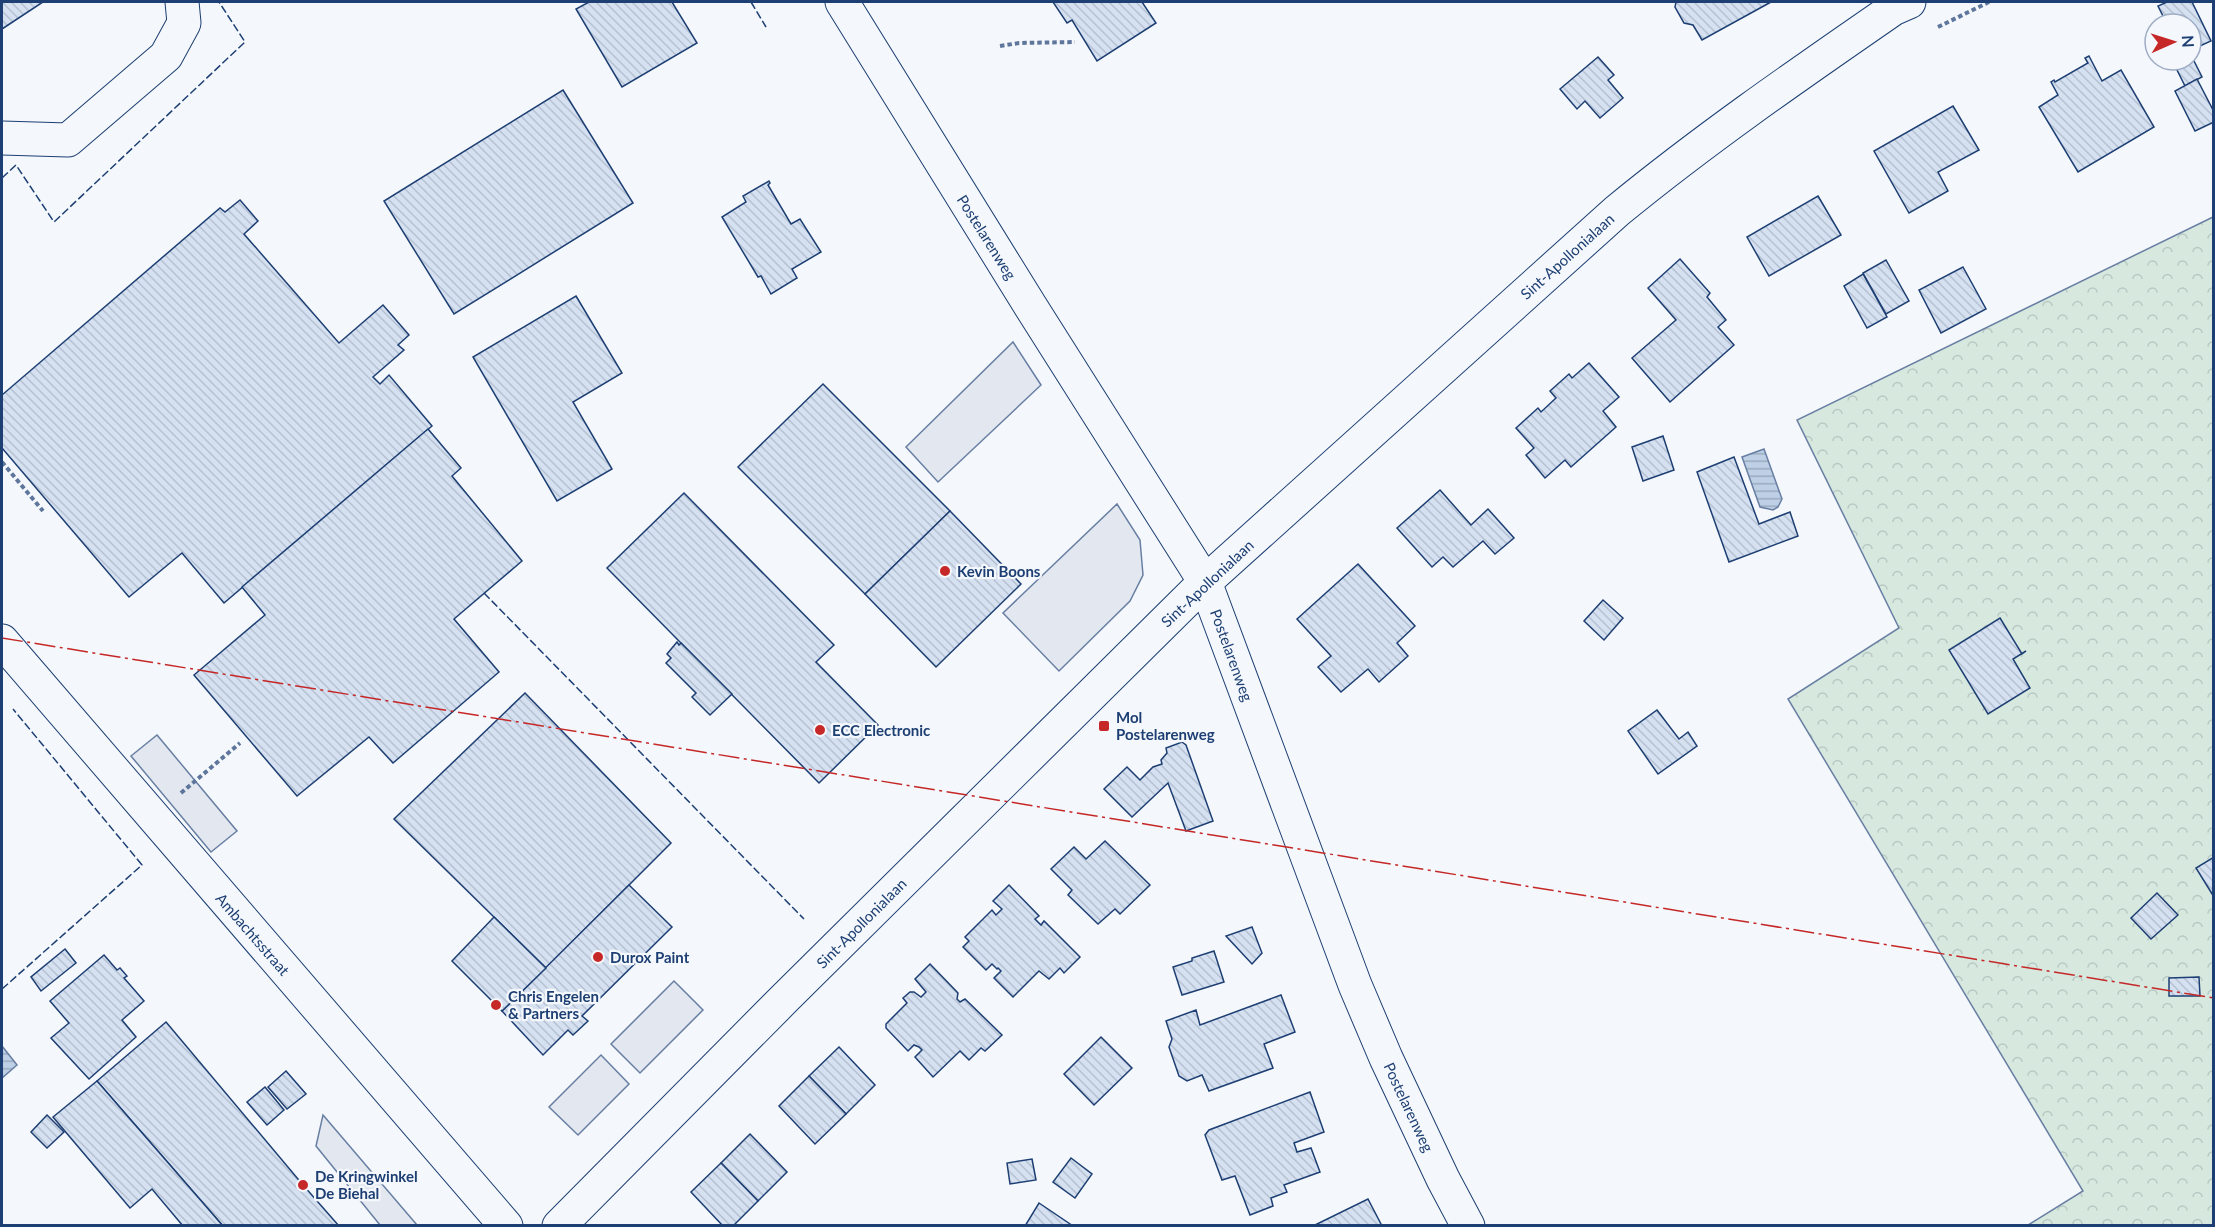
<svg xmlns="http://www.w3.org/2000/svg" width="2215" height="1227" viewBox="0 0 2215 1227" font-family="Lato,sans-serif">
<style>
.forest{fill:url(#forest-crowns);stroke:#687fa3;stroke-width:1.5}
.parking{fill:#e3e8f0;stroke:#687fa3;stroke-width:1.5}
.water{fill:url(#water-rules);stroke:#687fa3;stroke-width:1.5}
.building{fill:url(#building-back-hatch);stroke:#1d3f73;stroke-width:1.5}
.lines{fill:none;stroke-linecap:round;stroke-linejoin:round}
.minor-casing{stroke:#1d3f73;stroke-width:35}
.path{stroke:#5e769c;stroke-width:4;stroke-dasharray:4.5 3;stroke-linecap:butt}
.minor{stroke:#f4f7fb;stroke-width:33}
.fence{stroke:#1d3f73;stroke-width:1.5;stroke-dasharray:8 3;stroke-linecap:butt}
.power{stroke:#c62828;stroke-width:1.5;stroke-dasharray:21 4.5 3 4.5;stroke-linecap:butt}
.poi-dot{fill:#c62828;stroke:#f4f7fb;stroke-width:2}
.labels{text-anchor:middle;dominant-baseline:central;stroke-width:4.5;stroke-linejoin:round;paint-order:stroke}
.street-label{font-size:15px;fill:#1d3f73;stroke:#f4f7fb}
.poi-label{font-size:15px;font-weight:bold;fill:#1d3f73;stroke:#f4f7fb;text-anchor:start}
</style>
<defs>
<pattern id="forest-crowns" width="20" height="18" patternUnits="userSpaceOnUse" patternTransform="scale(1.5)"><rect width="20" height="18" fill="#d7e8df"/><path d="M2 6a3 3 0 1 1 6 0M12 15a3 3 0 1 1 6 0" fill="none" stroke="#b8c8c3"/></pattern>
<pattern id="water-rules" width="6" height="5" patternUnits="userSpaceOnUse" patternTransform="scale(1.5)"><rect width="6" height="5" fill="#bed0e5"/><path d="M0 2.5h6" fill="none" stroke="#9aaabe"/></pattern>
<pattern id="building-back-hatch" width="6" height="6" patternUnits="userSpaceOnUse" patternTransform="scale(1.5)"><rect width="6" height="6" fill="#d5e0f0"/><path d="M-1 5l2 2M0 0l6 6M5-1l2 2" fill="none" stroke="#b6c1d1"/></pattern>
</defs>
<rect width="100%" height="100%" fill="#f4f7fb"/>
<polygon class="forest" points="2213,217 2213,1225 2028,1225 2083,1191 1788,699 1899,628 1797,420"/>
<g class="parking">
<polygon points="1013,342 1041,385 938,482 906,447"/>
<polygon points="1117,504 1140,540 1143,575 1130,601 1059,671 1003,613"/>
<polygon points="157,735 237,831 211,852 131,756"/>
<polygon points="674,981 703,1010 640,1073 611,1044"/>
<polygon points="601,1055 629,1084 578,1135 549,1107"/>
<polygon points="323,1115 417,1225 380,1225 316,1146"/>
</g>
<g class="water">
<polygon points="1764,449 1782,499 1778,507 1773,510 1760,507 1742,457"/>
<polygon points="2,1046 17,1065 2,1078"/>
</g>
<g class="building">
<polygon points="2,2 43,2 2,29"/>
<polygon points="589,2 672,2 697,43 622,87 576,9"/>
<polygon points="1053,2 1142,2 1156,23 1097,61 1072,20 1067,23"/>
<polygon points="1676,2 1771,2 1702,40 1693,25 1684,23 1675,7"/>
<polygon points="2167,2 2192,2 2211,41 2191,50 2191,24 2167,24 2158,6"/>
<polygon points="2191,55 2202,77 2185,86 2172,60 2191,60"/>
<polygon points="2089,56 2102,81 2121,70 2154,127 2078,172 2039,107 2058,95 2051,82 2054,80 2055,82 2088,63 2085,58"/>
<polygon points="1598,57 1614,75 1608,80 1623,98 1600,118 1585,101 1577,109 1560,89"/>
<polygon points="2197,79 2214,112 2214,122 2195,131 2175,91"/>
<polygon points="563,90 633,203 454,314 384,201"/>
<polygon points="1953,106 1979,150 1938,172 1948,191 1909,213 1874,151"/>
<polygon points="769,181 770,183 768,185 791,224 800,219 821,252 792,269 797,278 771,294 761,276 758,277 722,217 746,202 743,196"/>
<polygon points="1818,196 1841,235 1769,276 1747,237"/>
<polygon points="240,200 258,221 244,234 339,343 383,305 409,335 398,345 404,350 373,377 380,384 389,375 432,426 224,603 182,553 129,597 2,448 2,395 220,208 225,212"/>
<polygon points="1680,259 1710,293 1707,297 1726,320 1718,327 1734,345 1670,402 1632,358 1676,320 1648,288"/>
<polygon points="1886,260 1909,301 1886,314 1863,273"/>
<polygon points="1963,267 1986,309 1941,333 1919,290"/>
<polygon points="1863,274 1887,317 1867,328 1844,286"/>
<polygon points="576,296 622,373 573,402 612,469 557,501 473,357"/>
<polygon points="1589,363 1619,397 1603,411 1616,427 1571,467 1565,460 1545,478 1526,455 1534,448 1516,428 1538,408 1541,412 1556,398 1550,391 1569,374 1572,378"/>
<polygon points="823,384 950,511 865,594 738,467"/>
<polygon points="428,429 461,468 452,476 522,561 454,619 499,672 393,763 369,737 297,796 194,675 265,615 242,587"/>
<polygon points="1663,436 1674,470 1643,481 1632,447"/>
<polygon points="1734,457 1759,524 1790,512 1798,536 1729,562 1697,472"/>
<polygon points="1440,490 1471,525 1488,509 1514,538 1495,554 1483,541 1453,567 1443,557 1432,567 1397,528"/>
<polygon points="684,493 834,645 816,662 878,725 819,783 607,568"/>
<polygon points="950,511 1021,584 936,667 865,594"/>
<polygon points="1358,564 1415,626 1397,643 1408,656 1379,682 1368,669 1341,692 1318,667 1331,656 1297,619"/>
<polygon points="1603,600 1623,618 1604,640 1584,621"/>
<polygon points="2000,618 2022,654 2026,651 2013,659 2030,688 1988,714 1949,650"/>
<polygon points="677,642 679,645 681,643 732,694 710,715 692,697 696,693 666,663 671,658 667,654"/>
<polygon points="525,693 671,843 546,968 394,819"/>
<polygon points="1657,710 1679,739 1688,732 1697,746 1658,774 1628,731"/>
<polygon points="1182,742 1186,745 1213,821 1186,831 1168,783 1132,817 1104,789 1127,767 1140,780 1153,767 1162,764 1161,760 1167,753 1166,748"/>
<polygon points="1105,841 1150,885 1120,914 1115,909 1098,924 1068,895 1072,890 1051,869 1074,847 1086,859"/>
<polygon points="2214,857 2214,897 2196,868"/>
<polygon points="629,885 672,927 582,1016 588,1021 573,1035 568,1030 543,1055 502,1011"/>
<polygon points="1009,885 1039,916 1035,919 1041,925 1044,921 1080,957 1064,973 1060,968 1049,979 1039,971 1013,997 994,978 1001,971 998,968 997,969 992,964 986,970 963,947 969,941 965,937 992,910 996,915 1002,909 993,901"/>
<polygon points="2157,893 2178,915 2151,939 2131,918"/>
<polygon points="494,917 546,968 502,1011 452,961"/>
<polygon points="1252,927 1262,953 1252,964 1226,936"/>
<polygon points="65,949 76,963 41,991 31,977"/>
<polygon points="1214,951 1224,982 1182,995 1173,967 1192,961 1192,958"/>
<polygon points="104,955 117,970 120,968 127,976 124,978 144,1001 122,1020 136,1037 89,1079 51,1038 69,1023 50,1001"/>
<polygon points="930,964 958,993 957,999 960,1002 965,999 1002,1035 985,1051 981,1048 969,1060 960,1051 933,1077 915,1057 922,1050 919,1047 914,1045 908,1051 886,1028 886,1024 907,1003 903,998 910,992 914,992 921,997 926,992 915,979"/>
<polygon points="2199,977 2200,996 2169,996 2169,978"/>
<polygon points="1281,995 1295,1032 1264,1044 1273,1068 1209,1091 1202,1075 1187,1081 1179,1076 1169,1047 1172,1039 1166,1021 1196,1010 1200,1025"/>
<polygon points="166,1022 303,1185 339,1226 223,1226 97,1081"/>
<polygon points="1101,1037 1132,1068 1094,1105 1064,1074"/>
<polygon points="839,1047 875,1085 846,1114 809,1076"/>
<polygon points="286,1071 306,1094 287,1109 268,1087"/>
<polygon points="809,1076 846,1114 815,1144 779,1106"/>
<polygon points="97,1081 223,1226 183,1226 152,1189 130,1208 53,1117"/>
<polygon points="265,1087 284,1110 267,1125 247,1102"/>
<polygon points="1310,1092 1324,1132 1294,1143 1297,1152 1311,1148 1320,1172 1284,1185 1287,1192 1271,1198 1273,1206 1250,1215 1235,1176 1222,1180 1205,1135 1209,1130"/>
<polygon points="47,1115 64,1132 47,1148 31,1132"/>
<polygon points="750,1134 787,1172 758,1201 721,1163"/>
<polygon points="1071,1158 1092,1174 1075,1198 1053,1182"/>
<polygon points="1032,1159 1036,1180 1010,1184 1007,1163"/>
<polygon points="721,1163 758,1201 733,1226 723,1226 691,1192"/>
<polygon points="1368,1199 1382,1226 1313,1226"/>
<polygon points="1039,1203 1073,1226 1025,1226"/>
</g>
<g class="lines">
<g class="minor-casing">
<g id="minor">
<polyline points="842,2 1031,307 1205,582 1355,985 1386,1058 1443,1179 1468,1226"/>
<polyline points="2,138 68,140 166,56 184,23 182,2"/>
<polyline points="2,641 506,1226"/>
<path d="M559,1226L784,999L1205,582L1617,211C1706,138 1799,74 1893,9L1909,2"/>
</g>
</g>
<g class="path">
<polyline points="1938,27 1989,2"/>
<polyline points="1000,46 1019,43 1075,42"/>
<polyline points="2,462 43,511"/>
<polyline points="181,793 240,743"/>
</g>
<use href="#minor" class="minor"/>
<g class="fence">
<polyline points="751,2 766,27"/>
<polyline points="2,178 16,165 54,222 245,42 219,2"/>
<polyline points="484,593 804,919"/>
<polyline points="2,989 142,865 13,709"/>
</g>
<polyline class="power" points="2,638 2214,998"/>
</g>
<g class="poi-dot">
<circle cx="945" cy="571" r="6"/>
<rect x="1098" y="720" width="12" height="12" rx="3"/>
<circle cx="820" cy="730" r="6"/>
<circle cx="598" cy="957" r="6"/>
<circle cx="496" cy="1005" r="6"/>
<circle cx="303" cy="1185" r="6"/>
</g>
<g class="labels">
<g class="street-label">
<text transform="translate(987 237) rotate(58)">Postelarenweg</text>
<text transform="translate(1567 256) rotate(-42)">Sint-Apollonialaan</text>
<text transform="translate(1207 583) rotate(-43)">Sint-Apollonialaan</text>
<text transform="translate(1232 655) rotate(70)">Postelarenweg</text>
<text transform="translate(861 923) rotate(-45)">Sint-Apollonialaan</text>
<text transform="translate(253 934) rotate(49)">Ambachtsstraat</text>
<text transform="translate(1409 1107) rotate(65)">Postelarenweg</text>
</g>
<g class="poi-label">
<text x="957" y="571">Kevin Boons</text>
<text x="1116" y="717">Mol<tspan x="1116" dy="17">Postelarenweg</tspan></text>
<text x="832" y="730">ECC Electronic</text>
<text x="610" y="957">Durox Paint</text>
<text x="508" y="996">Chris Engelen<tspan x="508" dy="17">&amp; Partners</tspan></text>
<text x="315" y="1176">De Kringwinkel<tspan x="315" dy="17">De Biehal</tspan></text>
</g>
</g>
<rect width="2215" height="1227" fill="none" stroke="#1d3f73" stroke-width="6"/>
<g transform="translate(2173 42) rotate(87)"><circle r="28" fill="#f4f7fb" stroke="#9eadc5" stroke-width="1.5"/>
<path d="M0-4.5L10 22L0 15L-10 22Z" fill="#c62828"/>
<text y="-9" font-size="16" font-weight="bold" text-anchor="middle" fill="#1d3f73">N</text>
</g>
</svg>
